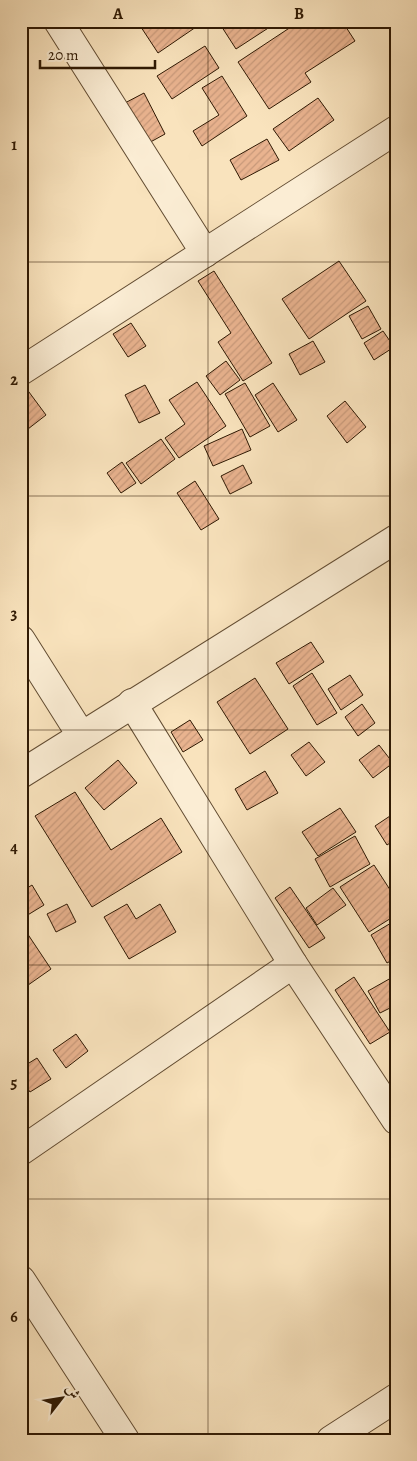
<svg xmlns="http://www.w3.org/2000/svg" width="417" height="1461" viewBox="0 0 417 1461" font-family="Alegreya,Amiri,serif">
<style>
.building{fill:url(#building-hatch);stroke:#2f1903}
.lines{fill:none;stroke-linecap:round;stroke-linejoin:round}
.minor-casing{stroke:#624c32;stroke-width:30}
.minor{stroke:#fbedd4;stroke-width:28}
.grid{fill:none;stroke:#2f1903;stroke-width:1;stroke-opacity:0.55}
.neatline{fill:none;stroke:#2f1903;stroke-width:2}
.grid-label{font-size:16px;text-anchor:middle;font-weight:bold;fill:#2f1903}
</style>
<defs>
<pattern id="building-hatch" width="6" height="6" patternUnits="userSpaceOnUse" patternTransform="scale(1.25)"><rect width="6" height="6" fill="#e9b38f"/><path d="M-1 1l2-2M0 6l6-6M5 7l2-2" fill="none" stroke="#c8997a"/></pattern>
</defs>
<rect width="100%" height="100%" fill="#f9e3bd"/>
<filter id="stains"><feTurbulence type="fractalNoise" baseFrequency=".004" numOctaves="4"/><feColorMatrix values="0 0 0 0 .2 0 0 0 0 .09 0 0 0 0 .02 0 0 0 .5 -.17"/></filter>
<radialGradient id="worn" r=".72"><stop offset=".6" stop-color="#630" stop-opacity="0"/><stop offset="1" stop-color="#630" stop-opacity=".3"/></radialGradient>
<g class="building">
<polygon points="137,21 192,21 196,27 158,53"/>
<polygon points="218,21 275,21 276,23 236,49"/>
<polygon points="300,21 342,21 355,41 305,73 311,82 269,109 238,62"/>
<polygon points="205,46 219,68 172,99 157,76"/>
<polygon points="222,76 247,116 202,146 193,131 219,115 202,88"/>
<polygon points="144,93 165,134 145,145 123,104"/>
<polygon points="318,98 334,120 289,151 273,129"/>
<polygon points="267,139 279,160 241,180 230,160"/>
<polygon points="339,261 366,301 309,339 282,299"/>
<polygon points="214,271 272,363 243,381 218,342 231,333 198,281"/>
<polygon points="368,306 381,329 362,339 349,316"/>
<polygon points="131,323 146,346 128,357 113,334"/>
<polygon points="383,331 394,347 374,360 364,343"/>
<polygon points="313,341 325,362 300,375 289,354"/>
<polygon points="226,361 240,380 220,395 206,376"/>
<polygon points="197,382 226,426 179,458 165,438 185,424 169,400"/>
<polygon points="245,383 270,426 250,437 225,394"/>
<polygon points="273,383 297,420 278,432 255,395"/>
<polygon points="145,385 160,413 139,423 125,395"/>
<polygon points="26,388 46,415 28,429 21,420 21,392"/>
<polygon points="345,401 366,427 347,443 327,416"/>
<polygon points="242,429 251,450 213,466 204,446"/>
<polygon points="161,439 175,459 141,484 126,463"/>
<polygon points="122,462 136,483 121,493 107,473"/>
<polygon points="243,465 252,483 230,494 221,476"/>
<polygon points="195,481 219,519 201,530 177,493"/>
<polygon points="311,642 324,662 289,684 276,663"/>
<polygon points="312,673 337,713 317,725 293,686"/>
<polygon points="350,675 363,695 341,710 328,689"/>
<polygon points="255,678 288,729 250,754 217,702"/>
<polygon points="362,704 375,723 358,736 345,717"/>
<polygon points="190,720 203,740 183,752 171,732"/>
<polygon points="309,742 325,762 306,776 291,755"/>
<polygon points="379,745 393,763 373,778 359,760"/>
<polygon points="118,760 137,783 104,810 85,788"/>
<polygon points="265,771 278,793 247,810 235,789"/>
<polygon points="75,792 111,850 161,818 182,852 92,907 35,816"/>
<polygon points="340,808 356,832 318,856 302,832"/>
<polygon points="396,812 396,839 387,845 375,826"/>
<polygon points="355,836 370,864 330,887 315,859"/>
<polygon points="374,865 396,899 396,915 369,932 340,887"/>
<polygon points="32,885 44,905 26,916 21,909 21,892"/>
<polygon points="290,887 325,938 309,948 275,898"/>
<polygon points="333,888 346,905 317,925 306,908"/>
<polygon points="67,904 76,922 56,932 47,914"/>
<polygon points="127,904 136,919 160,904 176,932 129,959 104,917"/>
<polygon points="396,920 396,958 387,963 371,935"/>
<polygon points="25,930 51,969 21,990 21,933"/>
<polygon points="354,977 390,1032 370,1044 335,990"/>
<polygon points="391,978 396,986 396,1005 380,1013 368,991"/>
<polygon points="76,1034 88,1051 66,1068 53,1050"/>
<polygon points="37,1058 51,1079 30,1092 21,1079 21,1068"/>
</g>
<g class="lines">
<g class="minor-casing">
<g id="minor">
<polyline points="58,21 205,253"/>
<polyline points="21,371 396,130"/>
<polyline points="21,640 81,735"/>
<polyline points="132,703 293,964 396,1120"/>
<polyline points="21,774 396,539"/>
<polyline points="21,1151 293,964"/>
<polyline points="21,1280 125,1440"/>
<polyline points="331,1440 396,1398"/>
</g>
</g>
<use href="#minor" class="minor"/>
</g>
<path class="grid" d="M208,21V1440M21,262H396M21,496H396M21,730H396M21,965H396M21,1199H396"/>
<rect width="417" height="1461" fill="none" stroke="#f9e3bd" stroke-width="55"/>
<g transform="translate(62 1398) rotate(59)" stroke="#fbedd4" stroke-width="4" paint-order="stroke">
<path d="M0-4L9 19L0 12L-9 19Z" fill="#2f1903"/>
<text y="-8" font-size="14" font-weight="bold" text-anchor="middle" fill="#2f1903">ش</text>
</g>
<path d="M40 60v8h115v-8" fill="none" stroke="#2f1903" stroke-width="2.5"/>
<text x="48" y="60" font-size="15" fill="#2f1903" stroke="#fbedd4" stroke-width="4" paint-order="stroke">20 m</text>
<rect x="28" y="28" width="362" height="1406" class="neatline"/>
<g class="grid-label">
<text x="118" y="19">A</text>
<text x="299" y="19">B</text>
<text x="14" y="150">1</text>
<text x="14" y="385">2</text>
<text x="14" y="619">3</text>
<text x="14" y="853">4</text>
<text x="14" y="1088">5</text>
<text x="14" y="1322">6</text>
</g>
<rect width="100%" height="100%" filter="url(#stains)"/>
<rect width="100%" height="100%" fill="url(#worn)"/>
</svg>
